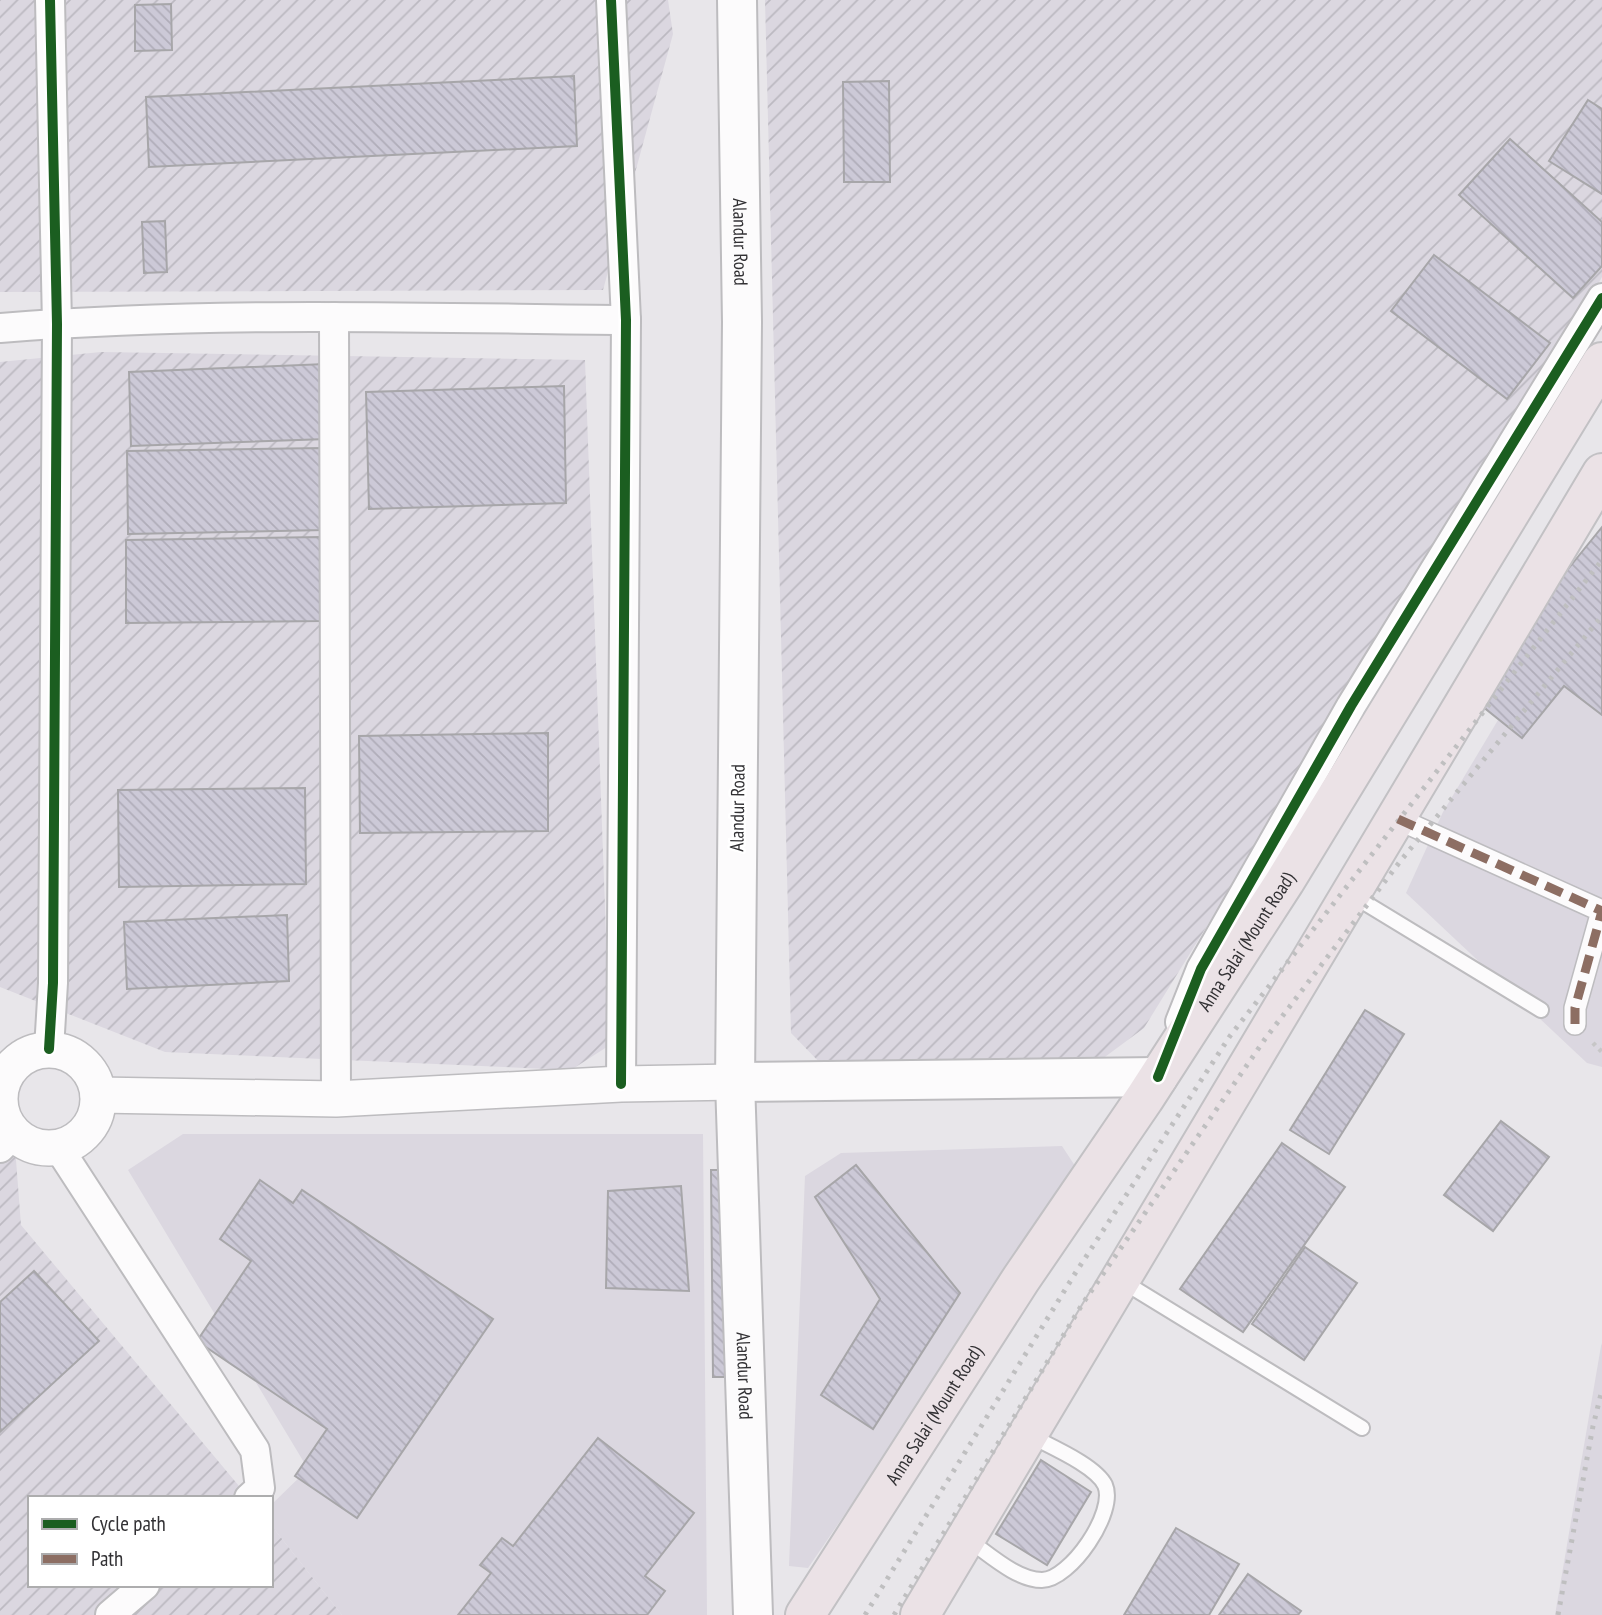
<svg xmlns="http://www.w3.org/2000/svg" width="1602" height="1615" viewBox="0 0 1602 1615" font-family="'PT Sans Narrow',sans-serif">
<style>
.built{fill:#dbd7e0}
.industrial{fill:url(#industrial-furrows)}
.building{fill:url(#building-back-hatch);stroke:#a7a6a9;stroke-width:2}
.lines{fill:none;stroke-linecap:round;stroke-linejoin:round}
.service-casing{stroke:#bdbcbf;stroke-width:18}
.pedestrian-casing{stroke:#bdbcbf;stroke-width:24}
.minor-casing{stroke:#bdbcbf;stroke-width:32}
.tertiary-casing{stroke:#bdbcbf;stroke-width:38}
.secondary-casing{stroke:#bdbcbf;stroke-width:42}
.primary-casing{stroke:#c2c1c4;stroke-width:42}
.path{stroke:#c7c6c7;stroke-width:4.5;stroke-dasharray:3.5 5;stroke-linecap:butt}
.service{stroke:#fcfbfc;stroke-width:14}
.pedestrian{stroke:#fcfbfc;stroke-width:21}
.minor{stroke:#fcfbfc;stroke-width:28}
.tertiary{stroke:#fcfbfc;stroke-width:35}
.secondary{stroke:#fcfbfc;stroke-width:38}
.primary{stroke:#ebe2e6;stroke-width:38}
.rail{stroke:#bfbfc0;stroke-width:5;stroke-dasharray:3.5 7;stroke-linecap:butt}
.quiet{stroke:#8d6e63;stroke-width:9;stroke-dasharray:18 9;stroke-linecap:butt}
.cycleway-casing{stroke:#fff;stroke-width:15}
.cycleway{stroke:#1b5e20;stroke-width:10}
.labels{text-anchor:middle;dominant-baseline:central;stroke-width:5;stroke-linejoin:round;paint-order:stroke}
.street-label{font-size:19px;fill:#323134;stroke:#fff}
</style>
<defs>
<pattern id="industrial-furrows" width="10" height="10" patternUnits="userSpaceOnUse" patternTransform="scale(1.75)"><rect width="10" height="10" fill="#dbd7e0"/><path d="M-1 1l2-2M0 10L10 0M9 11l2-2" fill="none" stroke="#bcb9c1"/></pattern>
<pattern id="building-back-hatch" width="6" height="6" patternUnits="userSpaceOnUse" patternTransform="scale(1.75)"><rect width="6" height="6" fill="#ccc9d7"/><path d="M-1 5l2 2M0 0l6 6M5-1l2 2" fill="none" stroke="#b0adb9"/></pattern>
</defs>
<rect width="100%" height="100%" fill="#e8e6ea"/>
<g class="built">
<polygon points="1602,546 1602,1067 1587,1063 1406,893 1443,812"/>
<polygon points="183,1134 703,1134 707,1615 342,1615 271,1525 271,1505 308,1469 128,1170"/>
<polygon points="1062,1146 1079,1172 808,1568 789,1566 805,1176 841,1153"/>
<polygon points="1602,1343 1602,1615 1555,1615 1601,1346"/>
</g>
<g class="industrial">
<polygon points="0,0 668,0 673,34 603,290 0,292"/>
<polygon points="765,0 1602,0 1602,277 1547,375 1144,1028 1090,1068 824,1067 791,1033"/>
<polygon points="101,352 585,360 610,1045 571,1070 165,1052 0,987 0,362"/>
<polygon points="0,1094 12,1108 21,1225 249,1498 30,1498 30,1585 271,1585 271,1525 342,1615 0,1615"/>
</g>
<g class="building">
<polygon points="171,4 172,50 135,51 135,5"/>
<polygon points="574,76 577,146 149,167 146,97"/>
<polygon points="889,81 890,182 844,182 843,82"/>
<polygon points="1588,100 1602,109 1602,194 1549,161"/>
<polygon points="1510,139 1602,222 1602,266 1573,298 1459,195"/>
<polygon points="165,221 167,272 144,273 142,222"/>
<polygon points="1434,255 1550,343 1507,399 1391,311"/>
<polygon points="325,364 327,439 131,446 129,372"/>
<polygon points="564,386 566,503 369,509 366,392"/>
<polygon points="323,448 324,530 128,534 127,451"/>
<polygon points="1602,527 1602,715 1564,686 1522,738 1467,694"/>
<polygon points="321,537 321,621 126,623 126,540"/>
<polygon points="548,733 548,831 360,833 359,736"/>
<polygon points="305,788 306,884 119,887 118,790"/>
<polygon points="287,915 289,981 127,989 124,922"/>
<polygon points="1365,1010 1404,1034 1329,1154 1290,1130"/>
<polygon points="1501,1121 1549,1157 1493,1231 1444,1195"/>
<polygon points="1282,1143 1345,1187 1243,1332 1180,1289"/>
<polygon points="856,1165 960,1293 873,1429 821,1395 880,1299 815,1197"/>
<polygon points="711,1170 733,1170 735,1377 713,1377"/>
<polygon points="260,1180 293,1203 302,1190 493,1319 357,1518 295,1476 327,1429 197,1341 251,1261 220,1239"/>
<polygon points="681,1186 689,1291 606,1288 608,1191"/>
<polygon points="1305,1247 1357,1283 1304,1360 1252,1324"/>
<polygon points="34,1271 99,1341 0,1432 0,1302"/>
<polygon points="598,1438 694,1513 645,1576 665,1591 647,1615 458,1615 491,1573 480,1565 502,1538 513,1546"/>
<polygon points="1041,1460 1091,1492 1047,1565 996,1534"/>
<polygon points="1176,1528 1239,1564 1209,1615 1124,1615"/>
<polygon points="1248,1574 1301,1611 1298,1615 1219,1615"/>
</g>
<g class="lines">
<g class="service-casing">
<g id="service">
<polyline points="1352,895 1541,1010"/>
<polyline points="1122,1281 1362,1428"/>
<path d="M967,1539C988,1553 1016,1580 1042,1580C1070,1580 1117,1512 1105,1485C1095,1465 1049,1446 1029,1435"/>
</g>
</g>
<g class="pedestrian-casing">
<polyline id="pedestrian" points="1398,819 1602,911 1575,1008 1575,1024"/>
</g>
<g class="minor-casing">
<g id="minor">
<polyline points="611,0 626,320 621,1084"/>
<polyline points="334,317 336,1099"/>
<path d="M0,328C208,311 418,318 626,320"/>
<polyline points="1180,1022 1201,969 1351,706 1602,298"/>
<polyline points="49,1049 53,983 57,324 50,0"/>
<polyline points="58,1147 255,1450 260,1488 249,1498"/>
<polyline points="0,1148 14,1134"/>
<polyline points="110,1615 145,1585"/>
</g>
</g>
<g class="tertiary-casing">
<g id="tertiary">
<circle cx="49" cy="1099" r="49"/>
<polyline points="98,1095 336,1099 621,1084 735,1082"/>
</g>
</g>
<g class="secondary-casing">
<g id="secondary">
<path id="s1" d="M737,0L742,322L735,1082L753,1615"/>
<polyline points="735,1082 1158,1077"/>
</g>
</g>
<g class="primary-casing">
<g id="primary">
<path id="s2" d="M805,1615L1021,1279L1144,1099L1285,881L1602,362"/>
<polyline points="920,1615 1602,473"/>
</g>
</g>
<polyline class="path" points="1593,1043 1602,1052"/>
<use href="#service" class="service"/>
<use href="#pedestrian" class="pedestrian"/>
<use href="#minor" class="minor"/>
<use href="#tertiary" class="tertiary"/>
<use href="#secondary" class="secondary"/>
<use href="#primary" class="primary"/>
<g class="rail">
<polyline points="865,1615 1076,1272 1230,1036 1602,560"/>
<polyline points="894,1615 1083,1303 1265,1039 1402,859 1602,616"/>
<polyline points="1558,1615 1593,1426 1602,1390"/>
</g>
<polyline class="quiet" points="1398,819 1602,911 1575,1008 1575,1024"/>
<g class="cycleway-casing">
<g id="cycleway">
<polyline points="611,0 626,320 621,1084"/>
<polyline points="49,1049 53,983 57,324 50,0"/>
<polyline points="1158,1077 1201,969 1351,706 1602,298"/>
</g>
</g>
<use href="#cycleway" class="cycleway"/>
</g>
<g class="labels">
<g class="street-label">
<text stroke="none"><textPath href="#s1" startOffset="242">Alandur Road</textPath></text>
<text transform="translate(737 808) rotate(-89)">Alandur Road</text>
<text stroke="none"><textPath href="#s2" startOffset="805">Anna Salai (Mount Road)</textPath></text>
<text stroke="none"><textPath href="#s1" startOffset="1376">Alandur Road</textPath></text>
<text stroke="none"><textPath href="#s2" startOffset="238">Anna Salai (Mount Road)</textPath></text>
</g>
</g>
<rect x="28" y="1496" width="245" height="91" fill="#ffffff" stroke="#adadae" stroke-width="2"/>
<rect x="42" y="1519" width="35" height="10" fill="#1b5e20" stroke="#adadae" stroke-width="2"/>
<text x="91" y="1531" font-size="21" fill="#323134">Cycle path</text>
<rect x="42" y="1554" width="35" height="10" fill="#8d6e63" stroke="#adadae" stroke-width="2"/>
<text x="91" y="1566" font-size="21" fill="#323134">Path</text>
</svg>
